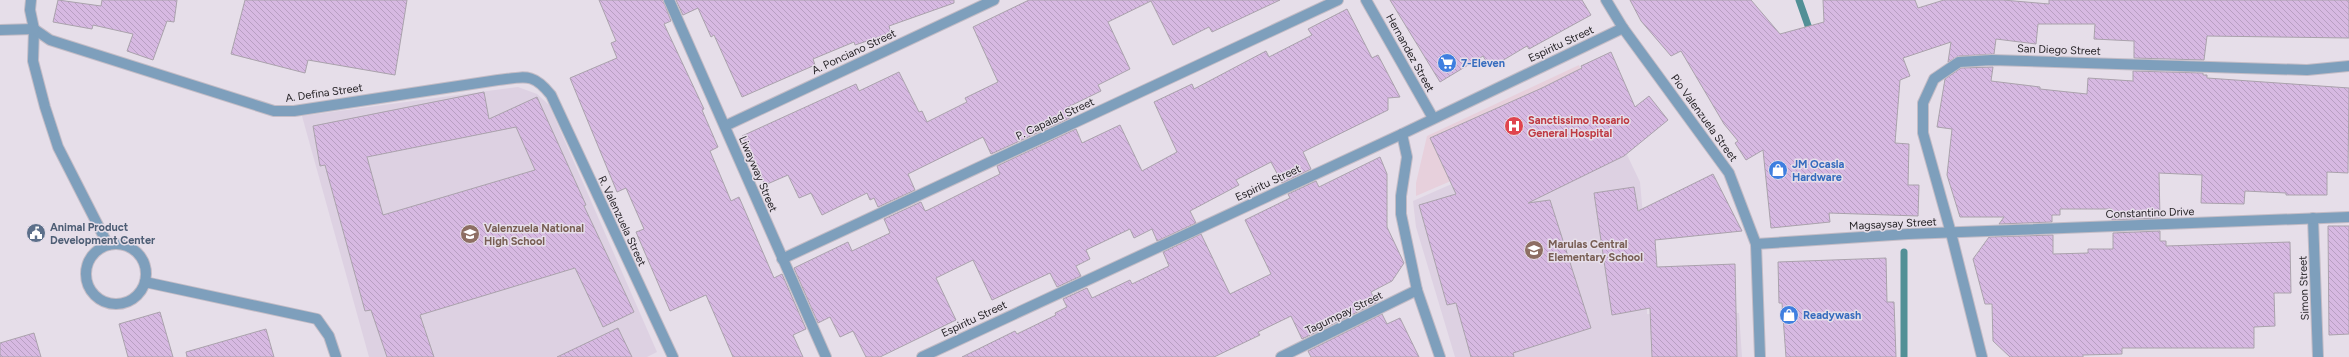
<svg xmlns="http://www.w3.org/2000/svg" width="2349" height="357" viewBox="0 0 2349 357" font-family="Figtree,sans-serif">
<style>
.built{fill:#ddd1e2}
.medical{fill:#e7d0dc}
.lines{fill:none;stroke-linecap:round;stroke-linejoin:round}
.stream{stroke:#529096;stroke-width:7}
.building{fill:url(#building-back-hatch);stroke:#aaa2ac;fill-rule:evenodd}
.minor-casing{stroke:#c3bcc6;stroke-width:12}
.minor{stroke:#7e9fbc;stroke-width:10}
.labels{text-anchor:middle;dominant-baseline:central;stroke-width:3;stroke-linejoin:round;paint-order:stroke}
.street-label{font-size:11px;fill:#262327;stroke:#e6dee9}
.shop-label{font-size:11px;font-weight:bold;fill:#366cbe;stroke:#e6dee9;text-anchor:start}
.health-label{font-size:11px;font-weight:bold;fill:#be3a42;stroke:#e6dee9;text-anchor:start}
.service-label{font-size:11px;font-weight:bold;fill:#4e5e75;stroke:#e6dee9;text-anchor:start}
.education-label{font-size:11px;font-weight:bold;fill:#785e54;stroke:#e6dee9;text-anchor:start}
</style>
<defs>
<pattern id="building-back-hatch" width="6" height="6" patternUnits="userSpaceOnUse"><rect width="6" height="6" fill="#d7b9e2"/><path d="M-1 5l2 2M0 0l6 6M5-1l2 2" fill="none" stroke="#b89fc2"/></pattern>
</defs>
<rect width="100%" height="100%" fill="#e6dee9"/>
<g class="built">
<polygon points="518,87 537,94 549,105 657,352 647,357 369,357 302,116"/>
<polygon points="1608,115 1640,182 1648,272 1647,314 1739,313 1742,357 1455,357 1416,227 1413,201"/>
</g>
<polygon class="medical" points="1579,65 1602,116 1416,196 1416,183 1427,136"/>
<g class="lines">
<g class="stream">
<polyline points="1799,0 1811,34"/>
<polyline points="1904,357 1904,252"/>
</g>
</g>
<g class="building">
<polygon points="58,0 101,6 102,0 177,0 174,22 167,21 153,60 127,51 133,34 93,25 92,29 53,22"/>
<polygon points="245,0 407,0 395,75 308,60 305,73 231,54"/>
<polygon points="599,0 663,0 671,21 664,24 704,109 702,110 718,147 710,151 731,201 739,197 774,278 782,274 806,329 793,335 803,357 733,357 706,295 670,311 636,232 644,229 626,188 617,192 570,78 617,58 611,43 616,41"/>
<polygon points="676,0 954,0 954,3 889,26 891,33 855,45 854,42 813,59 815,65 742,97 714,35 711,37 698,8 683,15"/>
<polygon points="1029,0 1280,0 1212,32 1209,27 1173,45 1151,1 1108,22 1130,69 1098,85 1101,91 1066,108 1070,118 991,154 983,137 908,174 915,190 878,207 874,198 870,200 867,193 822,215 811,193 799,198 788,175 765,185 742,136 856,84 859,91 899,72 919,112 922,111 927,122 967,102 965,98 998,82 973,27"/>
<polygon points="1390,0 1582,0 1591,15 1529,49 1527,46 1490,68 1483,56 1440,82"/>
<polygon points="1630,0 1751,0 1780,34 1824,22 1823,0 1915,0 1918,8 1944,0 2003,0 2049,4 2049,0 2349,0 2349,38 2207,36 2204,60 2134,58 2134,41 2094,39 2095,24 2038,24 2036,44 1996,39 1994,54 1959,56 1948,62 1951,42 1903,58 1910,76 1900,80 1895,143 1909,144 1908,185 1919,185 1918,216 1829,213 1830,222 1771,228 1763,150 1746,160 1735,143 1738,141 1724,124 1681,51 1671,56 1641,21"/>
<polygon points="1347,9 1372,58 1378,55 1400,97 1388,98 1388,110 1303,152 1311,169 1282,183 1271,162 1236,180 1239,185 1190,211 1196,223 1157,241 1152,229 1134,238 1130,229 1086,250 1090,259 1076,266 1081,276 1057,287 1050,273 992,300 973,260 936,278 956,320 880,357 866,357 853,331 840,337 830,317 818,323 794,268 848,242 852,251 890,233 884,219 921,202 925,211 928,210 1000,174 997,166 1076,129 1082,143 1120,125 1142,171 1177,152 1154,102 1192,84 1194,89 1266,51 1269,57 1312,35 1308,29"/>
<polygon points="1611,52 1635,107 1649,96 1668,120 1624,156 1528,203 1550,200 1591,328 1513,353 1514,357 1471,357 1456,303 1447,305 1419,205 1456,194 1430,138 1542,88 1582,68 1581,66"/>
<polygon points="1993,67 1991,81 2040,87 2040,89 2087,94 2088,78 2133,81 2133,71 2203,73 2203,75 2207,75 2207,78 2349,88 2348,173 2327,172 2327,195 2286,195 2286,193 2245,191 2244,204 2201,203 2202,175 2159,173 2160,218 2112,220 2112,209 2060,209 2060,215 2052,215 2052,222 1999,224 2004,217 1960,217 1947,175 1952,129 1937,127 1945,79 1961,68"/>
<path d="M484,92L489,119L537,97L586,205L584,206L634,312L603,327L575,268L420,315L434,357H387L371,310L365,311L325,165L320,166L313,126ZM516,127L535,170L383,215L367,157Z"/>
<polygon points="1380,157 1387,174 1387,227 1404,263 1392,281 1371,292 1376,303 1302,339 1291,316 1258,332 1260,335 1214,357 962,357 1015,331 1017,334 1056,315 1055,313 1067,307 1063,299 1087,288 1092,298 1130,280 1132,284 1169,266 1163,252 1201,234 1230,294 1271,274 1245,220 1290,198 1288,194 1316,181 1319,187"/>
<polygon points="1713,174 1742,231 1655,240 1657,267 1735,264 1737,357 1652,357 1650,308 1612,315 1594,193 1634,187 1638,211"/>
<polygon points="2328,226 2349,226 2349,334 2329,335"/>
<polygon points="2160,231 2160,241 2166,241 2166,246 2290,242 2291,293 2274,293 2275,326 2254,327 2254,348 2122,348 2122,354 2083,355 2083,357 2010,357 1993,341 1992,304 1985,304 1973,259 1989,237 2053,235 2053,254 2088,253 2088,249 2113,249 2113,233"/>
<polygon points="1886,258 1887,302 1894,302 1896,357 1786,357 1782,303 1779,303 1778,262"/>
<polygon points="160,312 173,357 128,357 119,324"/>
<polygon points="1382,314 1387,324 1400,318 1419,357 1311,357 1308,351"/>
<polygon points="618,328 632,357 557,357"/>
<polygon points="266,329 274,357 187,357 186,352"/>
<polygon points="34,333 41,357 0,357 0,343"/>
</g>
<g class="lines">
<g class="minor-casing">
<g id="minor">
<polyline points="31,0 30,10 34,29 33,61 45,107 58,147 108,245"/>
<polyline points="669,0 826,357"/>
<polyline points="1366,0 1433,118"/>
<polyline points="1606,0 1623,28 1729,173 1756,244 1760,357"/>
<path d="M34,29L50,40L274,111H294L498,80C525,77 533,72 551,95L673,357"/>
<polyline points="0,30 34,29"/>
<polyline points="725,126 994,0"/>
<polyline points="1402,134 1407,157 1401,196 1401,214 1417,290 1440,357"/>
<polyline points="2313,218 2318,357"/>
<polyline points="1756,244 1908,234 2349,217"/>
<circle cx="116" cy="274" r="30"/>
<polyline points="782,259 1338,0"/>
<polyline points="145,282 317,319 329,336 336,357"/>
<polyline points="922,357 1402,134 1623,28"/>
<polyline points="1281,357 1417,290"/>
<polyline points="1982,357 1951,233 1923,133 1923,103 1934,79 1959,62 1992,60 2307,70 2349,66"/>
</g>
</g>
<use href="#minor" class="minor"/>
</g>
<defs>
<g id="supermarket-disc" transform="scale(1)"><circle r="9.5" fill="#3f7fe0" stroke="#e6dee9"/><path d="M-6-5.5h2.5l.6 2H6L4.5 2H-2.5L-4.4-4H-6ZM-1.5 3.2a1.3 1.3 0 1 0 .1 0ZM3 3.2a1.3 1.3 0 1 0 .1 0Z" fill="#fff"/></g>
<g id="hospital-disc" transform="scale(1)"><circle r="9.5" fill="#e0444e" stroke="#e6dee9"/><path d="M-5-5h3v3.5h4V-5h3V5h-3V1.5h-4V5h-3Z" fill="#fff"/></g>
<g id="shop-disc" transform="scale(1)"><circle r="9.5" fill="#3f7fe0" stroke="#e6dee9"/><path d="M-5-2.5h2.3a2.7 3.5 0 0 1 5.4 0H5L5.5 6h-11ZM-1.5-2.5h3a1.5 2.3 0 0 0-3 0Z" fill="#fff"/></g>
<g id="civic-disc" transform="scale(1)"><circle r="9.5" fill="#5c6f8a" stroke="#e6dee9"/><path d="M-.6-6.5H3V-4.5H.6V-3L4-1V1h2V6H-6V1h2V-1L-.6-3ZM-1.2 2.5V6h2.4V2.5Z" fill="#fff"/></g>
<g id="school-disc" transform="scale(1)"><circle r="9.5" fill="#8d6e63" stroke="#e6dee9"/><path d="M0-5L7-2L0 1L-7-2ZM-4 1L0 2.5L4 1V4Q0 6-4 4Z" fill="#fff"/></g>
</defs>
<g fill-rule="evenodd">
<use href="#supermarket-disc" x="1447" y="63"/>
<use href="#hospital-disc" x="1514" y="126"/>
<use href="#shop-disc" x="1778" y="170"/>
<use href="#civic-disc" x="36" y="233"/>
<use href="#school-disc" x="470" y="234"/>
<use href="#school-disc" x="1534" y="250"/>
<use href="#shop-disc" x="1789" y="315"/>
</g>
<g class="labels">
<g class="street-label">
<text transform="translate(1561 44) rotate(-25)">Espiritu Street</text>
<text transform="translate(2059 50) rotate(2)">San Diego Street</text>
<text transform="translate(854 52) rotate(-25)">A. Ponciano Street</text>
<text transform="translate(1410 53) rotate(61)">Hernandez Street</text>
<text transform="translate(324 93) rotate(-8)">A. Defina Street</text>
<text transform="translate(1704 118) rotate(54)">Pio Valenzuela Street</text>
<text transform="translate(1055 119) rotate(-25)">P. Capalad Street</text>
<text transform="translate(758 174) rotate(67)">Liwayway Street</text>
<text transform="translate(1268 183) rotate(-25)">Espiritu Street</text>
<text transform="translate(2150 213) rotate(-2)">Constantino Drive</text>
<text transform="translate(622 221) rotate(65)">R. Valenzuela Street</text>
<text transform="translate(1893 224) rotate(-3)">Magsaysay Street</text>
<text transform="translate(2304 288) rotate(-92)">Simon Street</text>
<text transform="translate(1344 313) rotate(-26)">Tagumpay Street</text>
<text transform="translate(974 319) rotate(-25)">Espiritu Street</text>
</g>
<g class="shop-label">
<text x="1461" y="63">7-Eleven</text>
<text x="1792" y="164">JM Ocasla<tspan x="1792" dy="13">Hardware</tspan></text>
<text x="1803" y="315">Readywash</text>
</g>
<g class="health-label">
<text x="1528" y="120">Sanctissimo Rosario<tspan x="1528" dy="13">General Hospital</tspan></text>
</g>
<g class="service-label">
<text x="50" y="227">Animal Product<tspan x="50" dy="13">Development Center</tspan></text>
</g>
<g class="education-label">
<text x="484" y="228">Valenzuela National<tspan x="484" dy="13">High School</tspan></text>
<text x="1548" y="244">Marulas Central<tspan x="1548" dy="13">Elementary School</tspan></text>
</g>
</g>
</svg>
